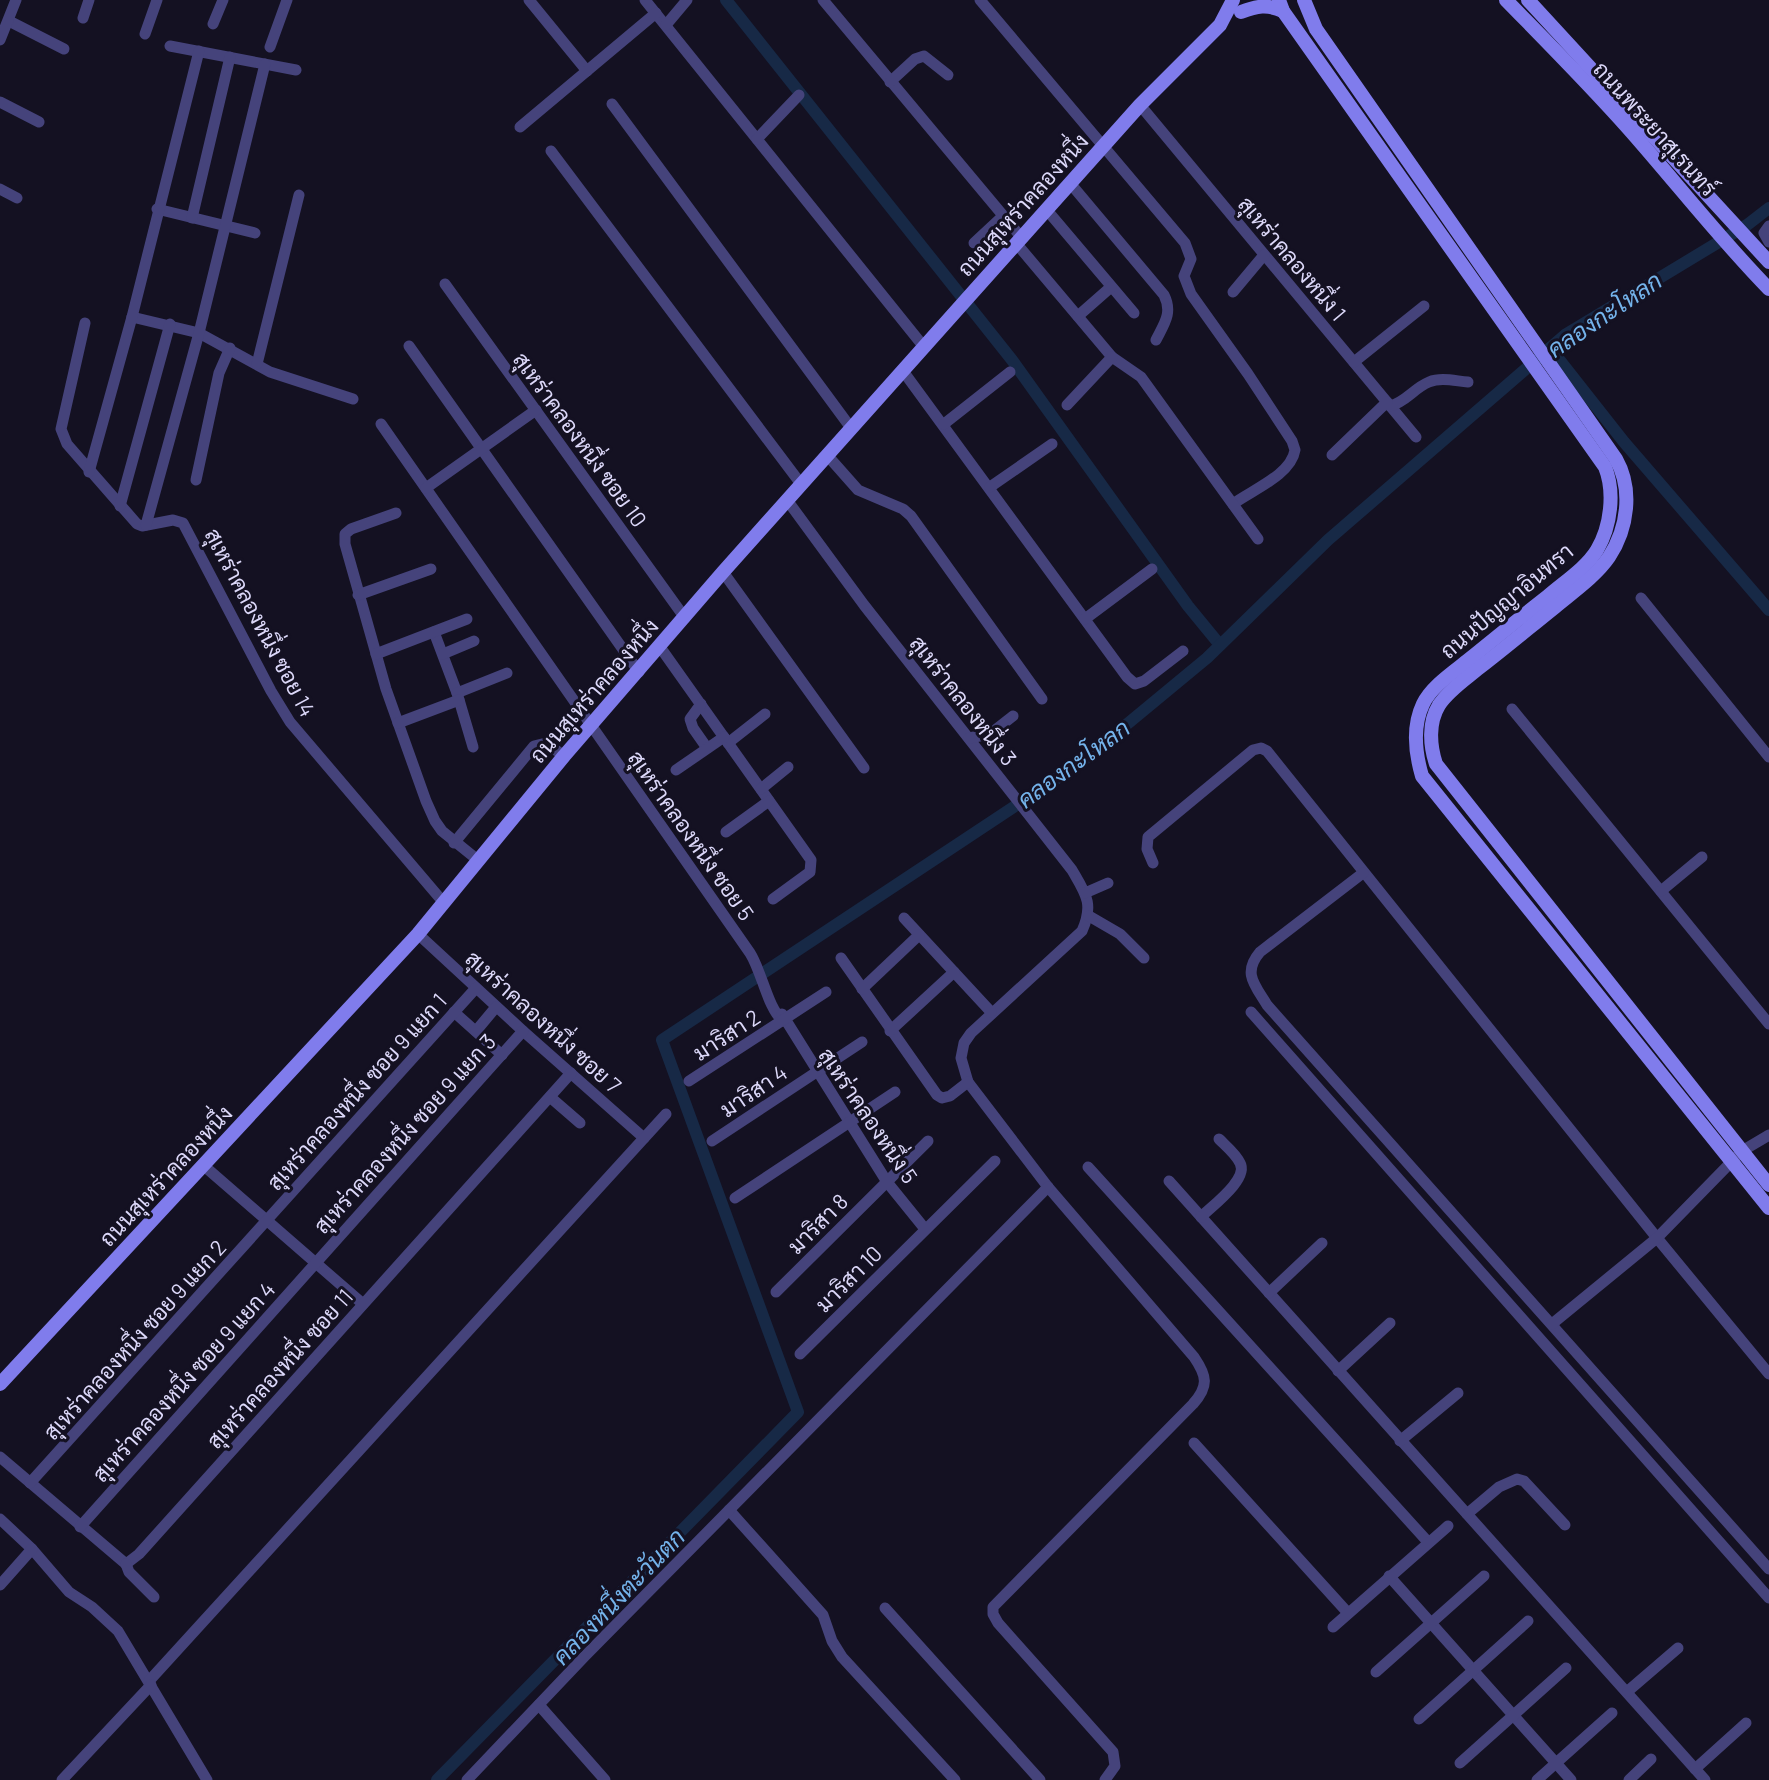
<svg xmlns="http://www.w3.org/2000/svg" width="1769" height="1780" viewBox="0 0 1769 1780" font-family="Barlow,Sarabun,sans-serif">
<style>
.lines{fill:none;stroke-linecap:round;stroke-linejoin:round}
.canal{stroke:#172946;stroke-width:12}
.street{stroke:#45437b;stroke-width:11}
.secondary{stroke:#807cec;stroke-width:14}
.labels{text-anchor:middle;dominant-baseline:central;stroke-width:6;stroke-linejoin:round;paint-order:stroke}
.street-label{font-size:22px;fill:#dcd8f9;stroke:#141122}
.water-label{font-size:24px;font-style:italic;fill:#74b3eb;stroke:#141122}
</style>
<rect width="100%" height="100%" fill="#141122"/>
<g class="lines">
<g class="canal">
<polyline points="726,0 1012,360 1188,606 1220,645"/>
<polyline points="1550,348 1624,442 1769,610"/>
<polyline points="437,1780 798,1412 662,1040 1080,763 1207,658 1328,540 1565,335 1747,225 1769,208"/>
</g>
<g class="street">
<polyline points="529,0 587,71"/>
<polyline points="645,0 924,347"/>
<polyline points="823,0 1021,237"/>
<path d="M980,0L1185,243L1191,259L1184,276L1191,294L1248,374L1292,441L1295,450C1291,475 1252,490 1233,504"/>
<polyline points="83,18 89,0"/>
<polyline points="9,21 64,49"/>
<polyline points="213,24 223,0"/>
<polyline points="666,25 687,0"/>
<polyline points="145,34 157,0"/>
<polyline points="0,40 16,0"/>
<polyline points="170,46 296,70"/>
<polyline points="270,47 287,0"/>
<polyline points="890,82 915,59 924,56 948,75"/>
<polyline points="0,102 39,122"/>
<polyline points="612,104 851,428"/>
<polyline points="1140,105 1416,437"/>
<polyline points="520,127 656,13"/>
<polyline points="757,139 799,95"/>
<polyline points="551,151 801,484"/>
<path d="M1070,183L1164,295C1173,313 1164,324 1156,340"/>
<polyline points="0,189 17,198"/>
<polyline points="157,209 255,233"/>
<polyline points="1046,209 1134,313"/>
<polyline points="192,218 230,57"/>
<polyline points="1769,226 1764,233 1769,242"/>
<polyline points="974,243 1003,216"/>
<polyline points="1016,243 1112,357 1141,377 1258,539"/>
<polyline points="445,284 685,618"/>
<polyline points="1233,292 1264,255"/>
<polyline points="1078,316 1111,287"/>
<polyline points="132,317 199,333 270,372 353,399"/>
<polyline points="85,323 61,429 67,444 137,524 142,526 173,520 183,523 271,691 290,722 444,903"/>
<polyline points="409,346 639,672"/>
<polyline points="1354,362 1424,306"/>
<polyline points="257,364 299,195"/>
<polyline points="903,371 1127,677 1135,684 1144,681 1183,651"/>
<polyline points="1067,405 1112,357"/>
<path d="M1390,406C1406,402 1414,388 1429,382C1441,377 1455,381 1468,382"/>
<path d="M381,424L750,953C762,972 768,1009 783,1021"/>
<polyline points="944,424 1010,372"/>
<polyline points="827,455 858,490 903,509 911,516 1042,699"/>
<polyline points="1332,455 1387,402"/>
<polyline points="89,472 132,317 199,51"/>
<polyline points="196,480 219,373 230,348"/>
<polyline points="990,487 1052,444"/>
<polyline points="426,488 536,410"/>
<path d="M787,500L864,605L1072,870C1086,894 1094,904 1082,931L971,1033L964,1043L961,1058L968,1082L1048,1187L1194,1357C1207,1376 1209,1386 1193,1404L993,1607V1614L998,1623L1113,1752L1115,1766L1105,1780"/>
<polyline points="120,506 170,324"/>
<polyline points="396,513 351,529 345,534 345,544 386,689 426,801 435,821 442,831 479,861"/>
<polyline points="146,525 199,333 265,64"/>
<polyline points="723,572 864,768"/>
<polyline points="358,595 431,569"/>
<polyline points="1641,598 1769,757"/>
<polyline points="1085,619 1152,569"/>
<polyline points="434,632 457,693 473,747"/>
<polyline points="660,647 811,860 810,872 773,899"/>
<polyline points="376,654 467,619"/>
<polyline points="443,654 474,641"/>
<polyline points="457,693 507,673"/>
<polyline points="701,704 690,719 693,728 707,748"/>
<polyline points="1512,709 1769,1024"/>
<polyline points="398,723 459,700"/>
<polyline points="969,738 990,734 1013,716"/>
<polyline points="728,743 765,714"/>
<polyline points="676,770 724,737"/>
<polyline points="761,789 788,767"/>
<polyline points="726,832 769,801"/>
<polyline points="454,843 534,746 546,743 564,756"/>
<polyline points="1153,863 1147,849 1148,837 1253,750 1261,748 1267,751 1657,1238 1769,1374"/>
<path d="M1363,873L1260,952C1242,973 1255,985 1267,1005L1769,1569"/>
<polyline points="1661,891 1702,857"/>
<polyline points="1085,893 1108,883"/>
<polyline points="1089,916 1120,934 1144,958"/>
<polyline points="904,918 991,1012"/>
<polyline points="418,934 523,1031 644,1138"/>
<polyline points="841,958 937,1095 942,1098 950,1096 968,1082"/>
<polyline points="862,989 919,935"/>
<polyline points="454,1012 502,1055"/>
<polyline points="1251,1012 1769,1598"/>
<polyline points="782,1014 887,1182 925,1229"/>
<polyline points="476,1031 496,1007"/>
<polyline points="890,1031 954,972"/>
<polyline points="689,1081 826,992"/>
<polyline points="550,1097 580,1123"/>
<polyline points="712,1141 862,1042"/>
<polyline points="203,1165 363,1304"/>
<polyline points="1088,1167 1428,1542"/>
<polyline points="1169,1181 1705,1780"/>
<polyline points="735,1198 895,1092"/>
<path d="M1201,1217C1212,1206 1249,1179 1240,1163C1236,1154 1226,1146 1219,1139"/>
<polyline points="776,1292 928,1141"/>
<polyline points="1269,1293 1322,1243"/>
<polyline points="1552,1324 1657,1238 1742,1151 1769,1135"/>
<polyline points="800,1354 995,1161"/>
<polyline points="1338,1371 1390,1323"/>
<polyline points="1400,1441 1458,1393"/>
<polyline points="1194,1443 1348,1613"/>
<polyline points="0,1457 126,1564"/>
<polyline points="30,1483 476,988"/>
<polyline points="729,1510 823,1615 832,1641 842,1657 955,1780"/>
<polyline points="1467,1514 1499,1487 1517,1479 1524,1481 1565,1525"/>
<polyline points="0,1519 32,1549 69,1592 92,1607 118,1631 207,1780"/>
<polyline points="80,1527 523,1031"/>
<polyline points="126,1564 139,1554 571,1073"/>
<polyline points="126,1564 129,1572 154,1597"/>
<polyline points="1389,1576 1571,1780"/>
<polyline points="0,1585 32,1549"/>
<polyline points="885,1608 1040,1780"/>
<polyline points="1333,1627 1448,1526"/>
<polyline points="1376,1672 1484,1576"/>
<polyline points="149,1681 666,1114"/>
<polyline points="1628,1691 1678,1648"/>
<polyline points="539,1705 605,1780"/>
<polyline points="1419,1719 1528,1621"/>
<polyline points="1460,1763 1566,1668"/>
<polyline points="1695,1769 1746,1723"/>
<polyline points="62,1780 151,1685"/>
<polyline points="467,1780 585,1656 1048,1187"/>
<polyline points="1537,1780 1612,1713"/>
<polyline points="1629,1780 1651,1759"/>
</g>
<g class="secondary">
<path d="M1279,0L1283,11L1605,467C1615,492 1611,526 1597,550C1586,568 1564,582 1548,596C1521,617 1494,639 1467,661C1452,673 1431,687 1423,704C1412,727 1415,752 1422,776L1769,1208"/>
<path d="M1304,0L1316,29C1415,173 1517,315 1616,459C1633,489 1628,528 1609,557C1596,576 1573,592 1555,607C1530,627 1505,648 1479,668C1466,679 1449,690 1439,705C1428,723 1430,746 1436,764L1769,1185"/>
<path d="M1506,0C1547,42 1589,84 1628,128C1675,181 1719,238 1769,289"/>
<polyline points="1528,0 1769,262"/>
<path d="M1241,12C1257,6 1267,4 1283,11"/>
<polyline points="0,1384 418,934 564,756 723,572 1140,105 1220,25 1233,0"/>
</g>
</g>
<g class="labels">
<g class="street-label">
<text transform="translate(1656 128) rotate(48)">ถนนพระยาสุเรนทร์</text>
<text transform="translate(1022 204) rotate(-48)">ถนนสุเหร่าคลองหนึ่ง</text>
<text transform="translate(1293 258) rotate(50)">สุเหร่าคลองหนึ่ง 1</text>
<text transform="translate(581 439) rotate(54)">สุเหร่าคลองหนึ่ง ซอย 10</text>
<text transform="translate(1506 600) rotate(-40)">ถนนปัญญาอินทรา</text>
<text transform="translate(261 622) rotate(62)">สุเหร่าคลองหนึ่ง ซอย 14</text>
<text transform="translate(593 690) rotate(-49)">ถนนสุเหร่าคลองหนึ่ง</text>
<text transform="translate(964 700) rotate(52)">สุเหร่าคลองหนึ่ง 3</text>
<text transform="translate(692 835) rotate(55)">สุเหร่าคลองหนึ่ง ซอย 5</text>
<text transform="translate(544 1021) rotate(42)">สุเหร่าคลองหนึ่ง ซอย 7</text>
<text transform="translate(726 1034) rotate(-33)">มาริสา 2</text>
<text transform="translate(753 1090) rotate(-34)">มาริสา 4</text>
<text transform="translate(356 1091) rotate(-48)">สุเหร่าคลองหนึ่ง ซอย 9 แยก 1</text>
<text transform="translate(869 1115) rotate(56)">สุเหร่าคลองหนึ่ง 5</text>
<text transform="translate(404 1133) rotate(-48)">สุเหร่าคลองหนึ่ง ซอย 9 แยก 3</text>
<text transform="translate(165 1175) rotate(-47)">ถนนสุเหร่าคลองหนึ่ง</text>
<text transform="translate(817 1223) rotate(-45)">มาริสา 8</text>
<text transform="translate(848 1278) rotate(-45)">มาริสา 10</text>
<text transform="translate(134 1339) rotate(-48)">สุเหร่าคลองหนึ่ง ซอย 9 แยก 2</text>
<text transform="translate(279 1368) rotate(-48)">สุเหร่าคลองหนึ่ง ซอย 11</text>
<text transform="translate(183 1381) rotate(-48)">สุเหร่าคลองหนึ่ง ซอย 9 แยก 4</text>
</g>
<g class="water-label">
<text transform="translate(1604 314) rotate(-34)">คลองกะโหลก</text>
<text transform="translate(1073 763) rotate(-36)">คลองกะโหลก</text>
<text transform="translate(618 1596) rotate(-46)">คลองหนึ่งตะวันตก</text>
</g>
</g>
</svg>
